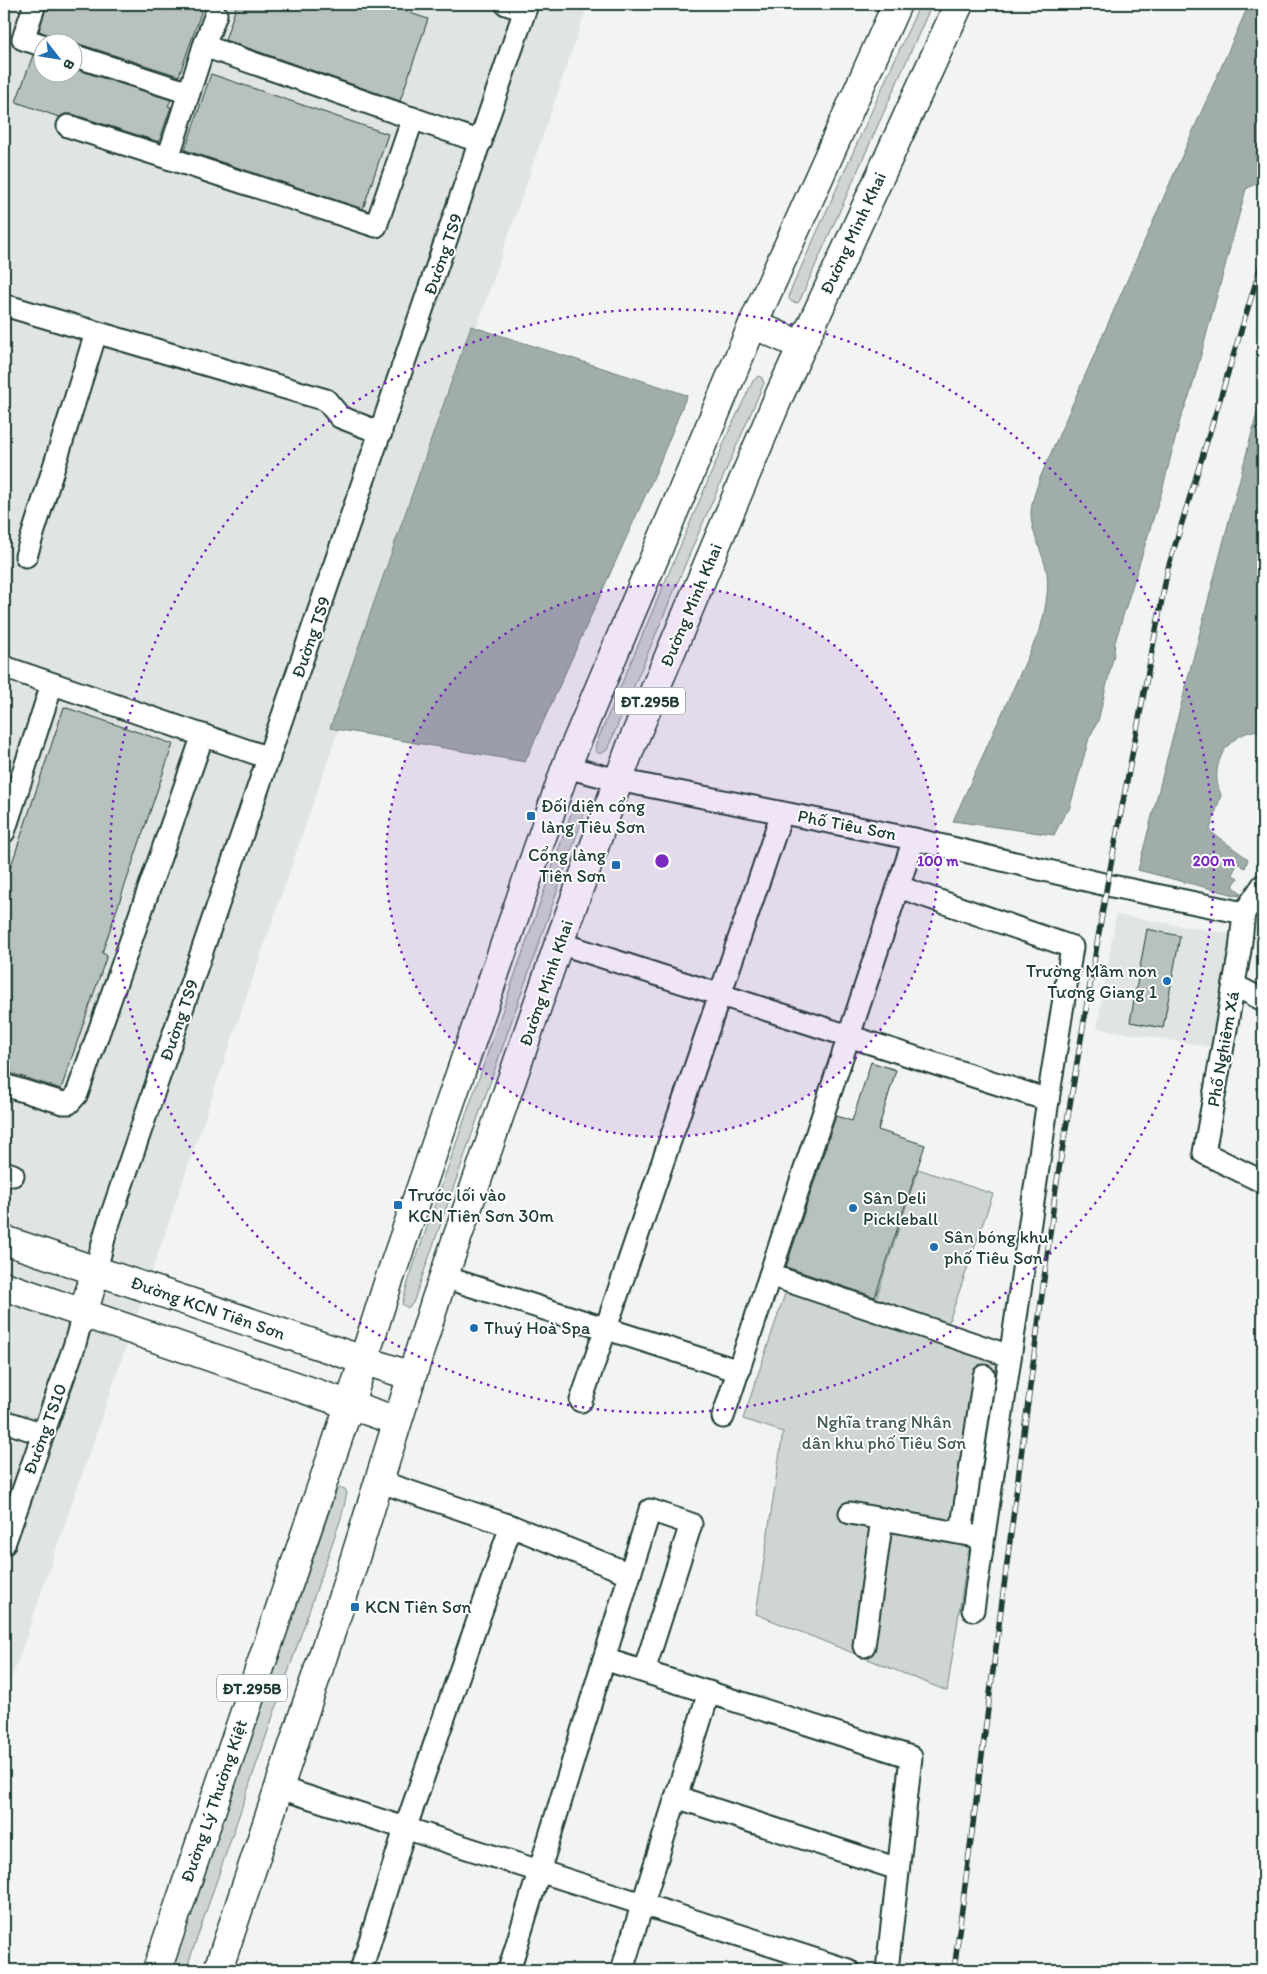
<svg xmlns="http://www.w3.org/2000/svg" width="1267" height="1974" viewBox="0 0 1267 1974" font-family="Itim,sans-serif">
<style>
.built{fill:#e0e4e3;fill-rule:evenodd}
.green{fill:#ced5d3;stroke:#768984}
.water{fill:#a1adaa;stroke:#6d807b}
.building{fill:#b7c1bd;stroke:#1f3d34}
.lines{fill:none;stroke-linecap:round;stroke-linejoin:round}
.minor-casing{stroke:#1f3d34;stroke-width:25}
.major-casing{stroke:#1f3d34;stroke-width:31}
.minor{stroke:#fff;stroke-width:21}
.major{stroke:#fff;stroke-width:28}
.rail-casing{stroke:#1f3d34;stroke-width:5.5}
.rail{stroke:#fff;stroke-width:4;stroke-dasharray:11;stroke-linecap:butt}
.ring{fill:none;stroke:#7b2cbf;stroke-width:2.5;stroke-dasharray:2.5 5}
.poi-dot{fill:#1f6fb2;stroke:#fff;stroke-width:2}
.labels{text-anchor:middle;dominant-baseline:central;stroke-width:4;stroke-linejoin:round;paint-order:stroke}
.shield{fill:#fff;stroke:#627771;stroke-width:1}
.shield-label{font-size:16px;font-weight:bold;fill:#1f3d34}
.street-label{font-size:18px;fill:#1f3d34;stroke:#fff}
.poi-label{font-size:18px;fill:#1f3d34;stroke:#fff;text-anchor:start}
.park-label{font-size:18px;fill:#425b54;stroke:#fff}
.centre{fill:#7b2cbf;stroke:#fff;stroke-width:2.5}
.ring-label{font-size:15px;text-anchor:middle;font-weight:bold;fill:#7b2cbf;stroke:#fff;stroke-width:4;stroke-linejoin:round;paint-order:stroke}
</style>
<rect width="100%" height="100%" fill="#f2f3f3"/>
<filter id="ink" filterUnits="userSpaceOnUse"><feTurbulence type="fractalNoise" baseFrequency=".02" numOctaves="2"/><feDisplacementMap in="SourceGraphic" scale="10" xChannelSelector="R" yChannelSelector="G"/><feConvolveMatrix kernelMatrix="1 2 1 2 8 2 1 2 1" color-interpolation-filters="sRGB"/></filter>
<g filter="url(#ink)">
<g class="built">
<path d="M4,4H588L4,1701ZM42,42H72V72H42Z"/>
<polygon points="1116,915 1237,935 1218,1048 1097,1028"/>
</g>
<g class="green">
<polygon points="920,4 932,4 800,300 798,303 792,302 789,299 790,292"/>
<path d="M759,376L762,378L764,383L696,539L607,750C602,754 599,754 595,751L596,744L730,429L753,381Z"/>
<polygon points="577,804 584,809 583,817 413,1303 408,1308 402,1304 409,1279 573,808"/>
<polygon points="918,1169 993,1194 948,1324 876,1299"/>
<polygon points="786,1291 993,1360 997,1365 947,1691 756,1614 783,1432 743,1419"/>
<polygon points="341,1488 345,1489 347,1493 342,1515 186,1970 172,1970 336,1492 337,1489"/>
</g>
<g class="water">
<path d="M1249,4H1263V128L1256,154V173L1259,179L1255,184L1246,189L1191,391L1180,420L1163,487L1115,642L1114,654L1098,721L1089,738L1069,810L1064,815L1054,835L953,821L1040,630C1045,611 1049,593 1047,573C1044,554 1031,534 1031,514C1031,502 1036,491 1039,480Z"/>
<polygon points="471,326 687,395 655,474 525,762 330,728"/>
<path d="M1263,390V730C1229,730 1207,764 1221,795L1210,829L1211,832L1248,859L1245,868L1238,863L1232,874L1238,878L1233,886L1241,893L1239,896L1138,870Z"/>
</g>
<g class="building">
<polygon points="47,4 204,4 179,76 76,43 54,42 51,36 39,31"/>
<polygon points="237,4 383,4 428,19 400,101 225,40"/>
<polygon points="33,55 42,57 42,72 72,72 72,68 171,100 168,106 171,107 159,142 72,114 65,114 59,117 16,102"/>
<polygon points="211,74 388,134 363,209 185,150"/>
<polygon points="64,707 173,744 102,953 107,955 61,1089 4,1071 4,887"/>
<polygon points="1147,929 1180,936 1163,1028 1130,1022"/>
<polygon points="871,1062 896,1070 878,1130 925,1145 875,1297 786,1267 836,1116 852,1121"/>
</g>
<g class="lines">
<g class="minor-casing">
<g id="minor">
<polyline points="35,4 23,39 42,45"/>
<polyline points="506,4 525,10"/>
<polyline points="216,14 204,46 481,142"/>
<polyline points="72,55 189,93"/>
<polyline points="68,126 168,158 204,46"/>
<polyline points="168,158 376,226 413,118"/>
<polyline points="4,305 326,400 340,417 381,433"/>
<polyline points="26,556 96,333"/>
<polyline points="4,667 269,758"/>
<polyline points="566,767 618,780 914,839 1107,885 1244,913"/>
<polyline points="4,832 52,684"/>
<polyline points="1263,885 1244,913 1240,950 1204,1153 1263,1182"/>
<polyline points="899,887 1072,947 1048,1100 973,1610"/>
<polyline points="559,943 1048,1100"/>
<polyline points="1234,985 1263,1000"/>
<polyline points="4,1085 63,1103 69,1103 77,1094 203,735"/>
<polyline points="4,1172 13,1175"/>
<polyline points="96,1270 106,1231 527,4"/>
<polyline points="770,1275 1010,1356"/>
<polyline points="444,1277 739,1371"/>
<polyline points="581,1401 782,813"/>
<polyline points="723,1417 914,839"/>
<polyline points="4,1421 43,1434"/>
<polyline points="378,1481 511,1526 630,1574 509,1970"/>
<polyline points="850,1513 974,1536"/>
<polyline points="961,1533 984,1376"/>
<polyline points="4,1544 74,1347 83,1314"/>
<polyline points="630,1574 650,1510 691,1524 644,1671"/>
<polyline points="864,1646 882,1519"/>
<polyline points="604,1659 911,1757 887,1970"/>
<polyline points="280,1788 848,1970"/>
<polyline points="676,1797 898,1869"/>
<polyline points="361,1970 405,1829 511,1526"/>
<polyline points="622,1970 709,1692"/>
</g>
</g>
<g class="major-casing">
<g id="major">
<polyline points="753,324 802,346"/>
<polyline points="4,1240 411,1376"/>
<polyline points="4,1286 397,1421"/>
<polyline points="83,1314 96,1270"/>
<polyline points="157,1970 349,1406 388,1283 566,767 753,324 897,4"/>
<polyline points="218,1970 343,1596 436,1299 559,943 631,746 779,396 959,4"/>
</g>
</g>
<use href="#minor" class="minor"/>
<use href="#major" class="major"/>
<g class="rail-casing">
<polyline id="rail" points="954,1970 1056,1187 1107,885 1168,568 1263,259"/>
</g>
<use href="#rail" class="rail"/>
</g>
</g>
<circle cx="662" cy="861" r="276" fill="#7b2cbf" fill-opacity=".12"/>
<g class="ring">
<circle cx="662" cy="861" r="276"/>
<circle cx="662" cy="861" r="552"/>
</g>
<g class="poi-dot">
<rect x="526" y="811" width="10" height="10" rx="2.5"/>
<rect x="611" y="860" width="10" height="10" rx="2.5"/>
<circle cx="1167" cy="981" r="5"/>
<rect x="393" y="1200" width="10" height="10" rx="2.5"/>
<circle cx="853" cy="1208" r="5"/>
<circle cx="934" cy="1247" r="5"/>
<circle cx="474" cy="1328" r="5"/>
<rect x="350" y="1602" width="10" height="10" rx="2.5"/>
</g>
<g class="labels">
<g class="shield">
<rect x="615" y="687.5" width="70" height="27" rx="4"/>
<rect x="217" y="1674.5" width="70" height="27" rx="4"/>
</g>
<g class="shield-label">
<text x="650" y="701">ĐT.295B</text>
<text x="252" y="1688">ĐT.295B</text>
</g>
<g class="street-label">
<text transform="translate(853 233) rotate(-65)">Đường Minh Khai</text>
<text transform="translate(443 254) rotate(-71)">Đường TS9</text>
<text transform="translate(691 605) rotate(-67)">Đường Minh Khai</text>
<text transform="translate(311 637) rotate(-71)">Đường TS9</text>
<text transform="translate(847 825) rotate(11)">Phố Tiêu Sơn</text>
<text transform="translate(546 983) rotate(-71)">Đường Minh Khai</text>
<text transform="translate(179 1020) rotate(-71)">Đường TS9</text>
<text transform="translate(1223 1049) rotate(-80)">Phố Nghiêm Xá</text>
<text transform="translate(208 1308) rotate(19)">Đường KCN Tiên Sơn</text>
<text transform="translate(45 1429) rotate(-70)">Đường TS10</text>
<text transform="translate(214 1801) rotate(-71)">Đường Lý Thường Kiệt</text>
</g>
<g class="poi-label">
<text x="541" y="806">Đối diện cổng<tspan x="541" dy="21">làng Tiêu Sơn</tspan></text>
<text x="606" y="855" text-anchor="end">Cổng làng<tspan x="606" dy="21">Tiên Sơn</tspan></text>
<text x="1157" y="971" text-anchor="end">Trường Mầm non<tspan x="1157" dy="21">Tương Giang 1</tspan></text>
<text x="408" y="1195">Trước lối vào<tspan x="408" dy="21">KCN Tiên Sơn 30m</tspan></text>
<text x="863" y="1198">Sân Deli<tspan x="863" dy="21">Pickleball</tspan></text>
<text x="944" y="1237">Sân bóng khu<tspan x="944" dy="21">phố Tiêu Sơn</tspan></text>
<text x="484" y="1328">Thuý Hoà Spa</text>
<text x="365" y="1607">KCN Tiên Sơn</text>
</g>
<g class="park-label">
<text x="884" y="1422">Nghĩa trang Nhân<tspan x="884" dy="21">dân khu phố Tiêu Sơn</tspan></text>
</g>
</g>
<circle cx="662" cy="861" r="8" class="centre"/>
<g class="ring-label">
<text x="938" y="866">100 m</text>
<text x="1214" y="866">200 m</text>
</g>
<rect width="1267" height="1974" fill="none" stroke="#fff" stroke-width="20"/>
<rect x="10" y="10" width="1247" height="1954" fill="none" stroke="#1f3d34" stroke-width="2" filter="url(#ink)"/>
<g transform="translate(58 58) rotate(121)"><circle r="24" fill="#ffffff" stroke="#a5b1ae"/>
<path d="M0-4L9 19L0 12L-9 19Z" fill="#1f6fb2"/>
<text y="-8" font-size="14" font-weight="bold" text-anchor="middle" fill="#1f3d34">B</text>
</g>
</svg>
